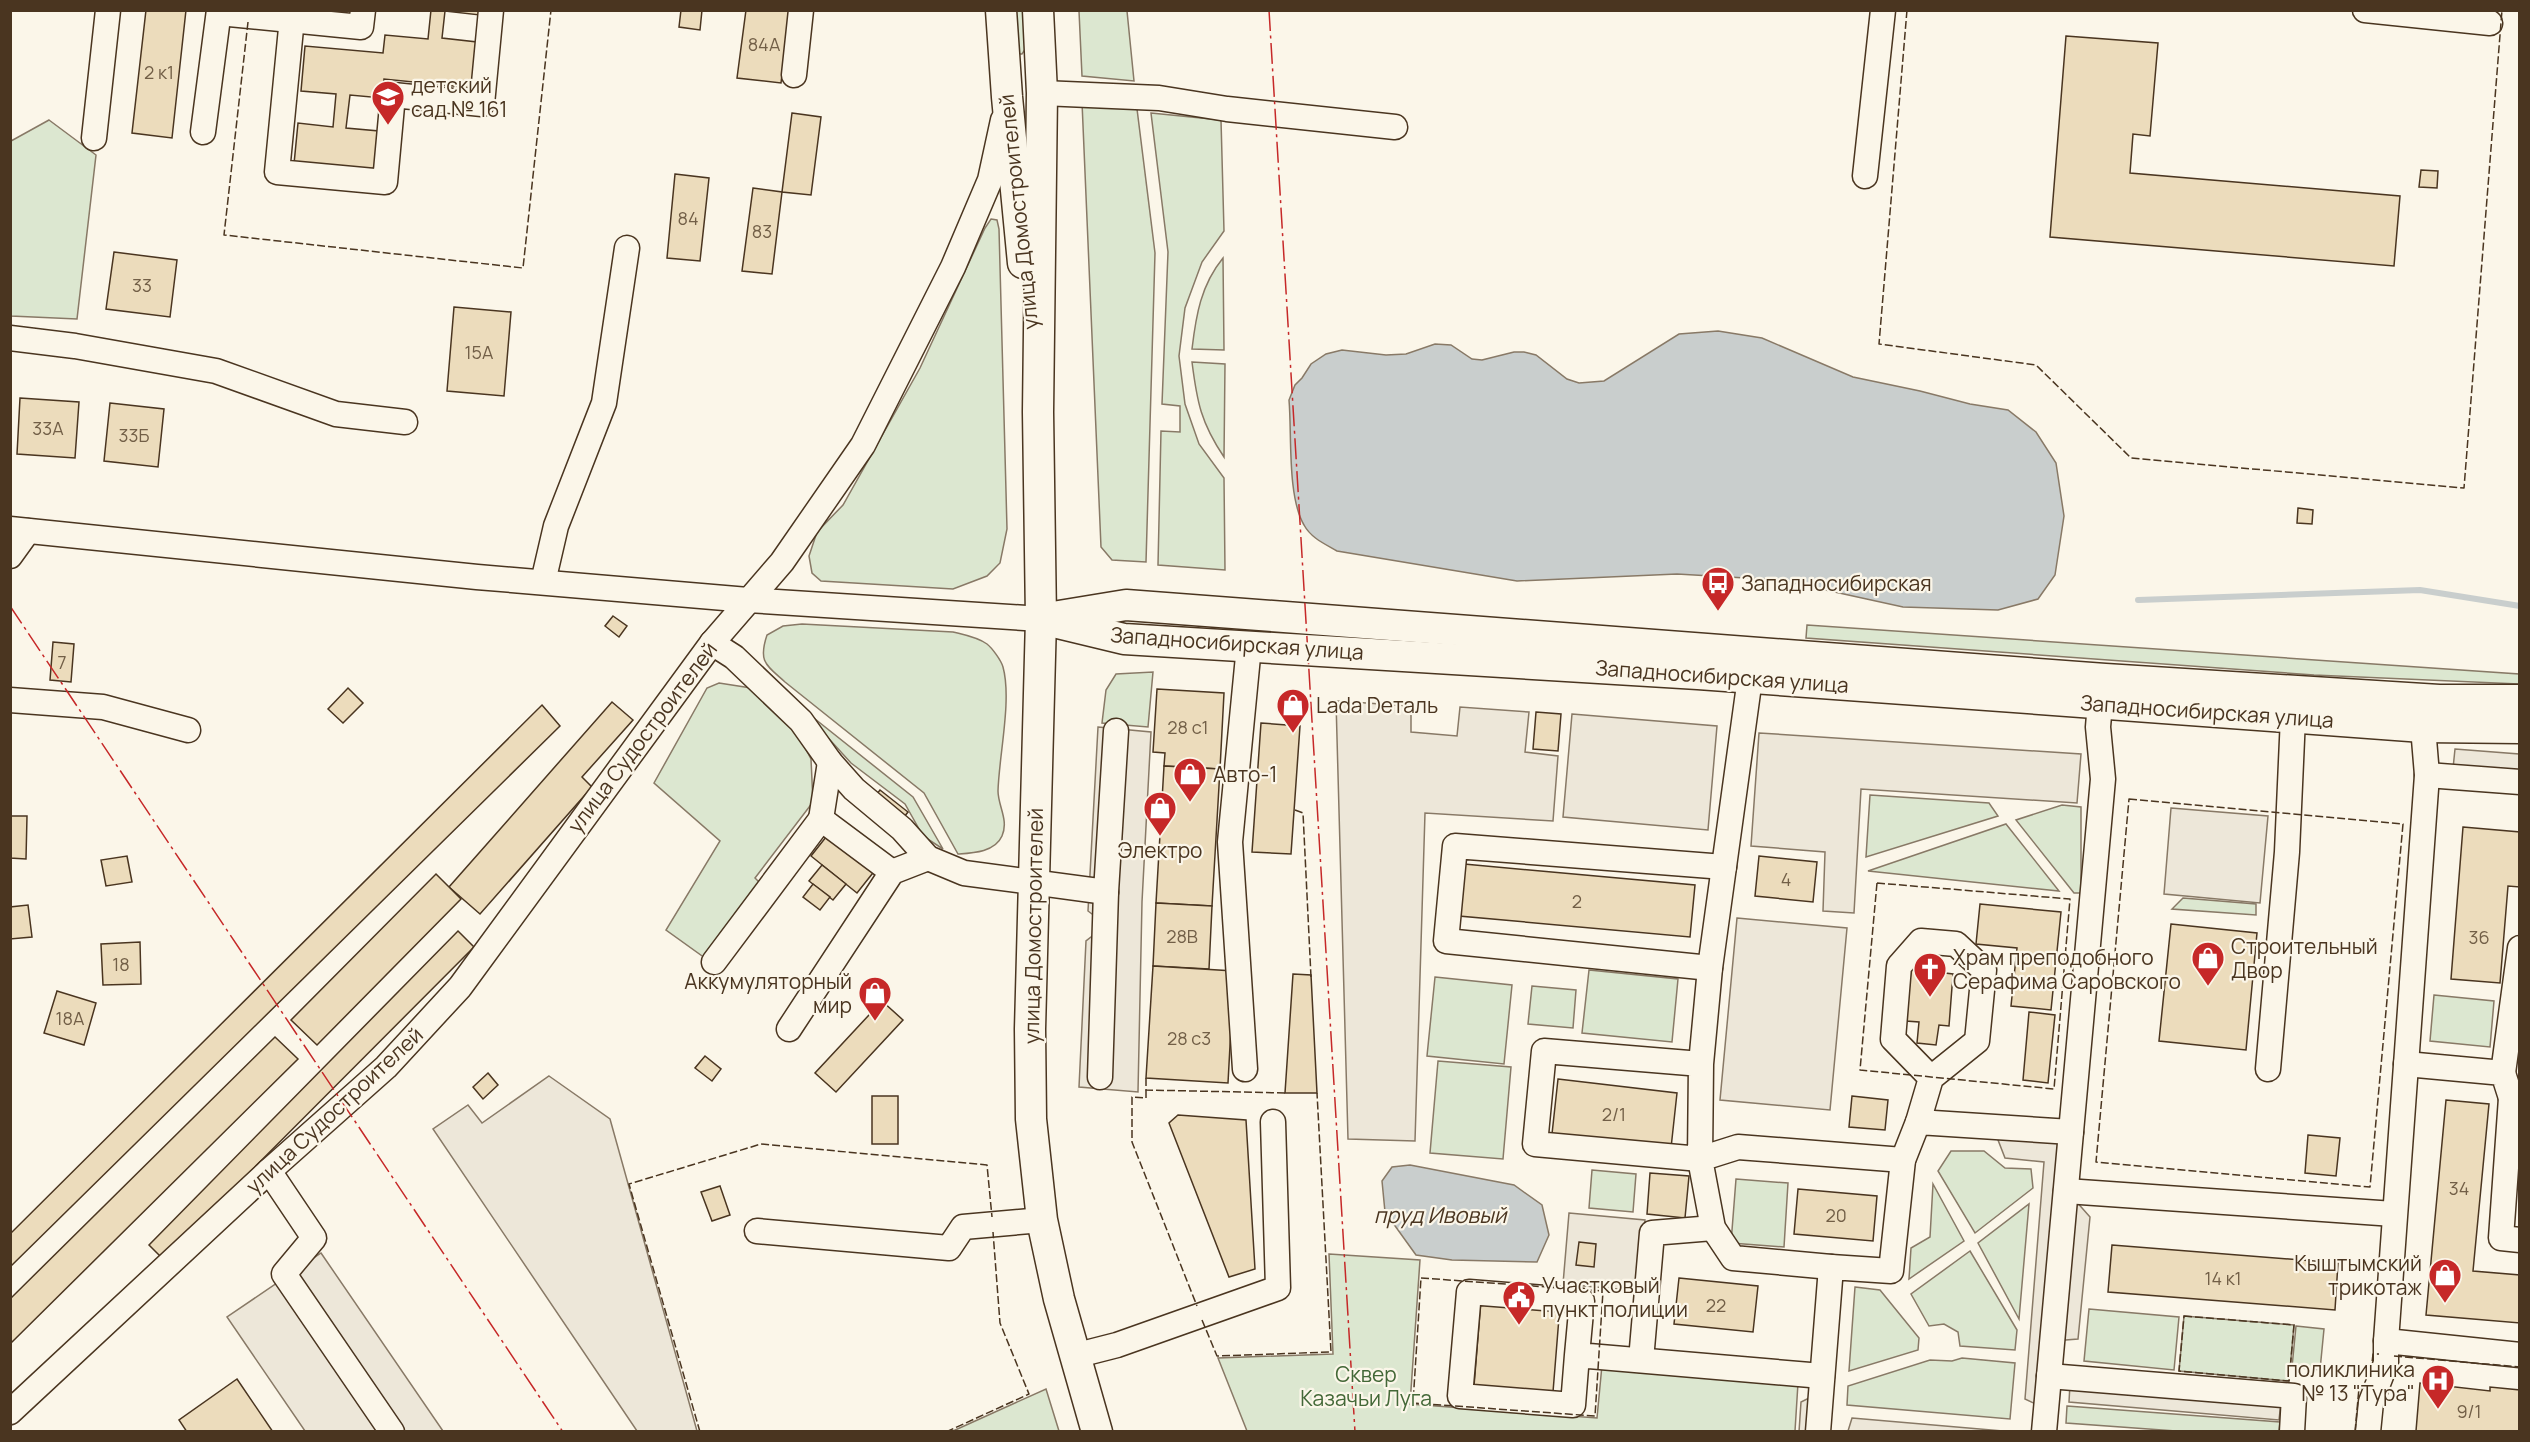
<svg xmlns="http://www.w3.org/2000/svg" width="2530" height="1442" viewBox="0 0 2530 1442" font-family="Manrope,sans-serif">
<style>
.green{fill:#dce7d0;stroke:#887966;stroke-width:1.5}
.parking{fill:#ede7d9;stroke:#887966;stroke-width:1.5}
.water{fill:#c9cecd;stroke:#887966;stroke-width:1.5}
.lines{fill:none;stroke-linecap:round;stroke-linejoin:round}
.stream{stroke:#c9cecd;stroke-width:6}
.building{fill:#ecdcbc;stroke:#4a3520;stroke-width:1.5}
.minor-casing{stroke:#4a3520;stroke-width:27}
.major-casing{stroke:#4a3520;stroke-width:33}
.minor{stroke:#fbf6e9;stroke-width:24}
.major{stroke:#fbf6e9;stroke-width:30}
.fence{stroke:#4a3520;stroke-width:1.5;stroke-dasharray:8 3;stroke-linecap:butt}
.power{stroke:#c62828;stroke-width:1.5;stroke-dasharray:21 4.5 3 4.5;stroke-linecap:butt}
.labels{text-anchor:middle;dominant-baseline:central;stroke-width:4.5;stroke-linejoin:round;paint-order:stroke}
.number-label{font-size:18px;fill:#725f47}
.poi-label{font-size:21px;fill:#4a3520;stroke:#fbf6e9;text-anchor:start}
.street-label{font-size:21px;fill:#4a3520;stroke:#fbf6e9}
.park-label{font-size:21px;fill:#436837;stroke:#fbf6e9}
.water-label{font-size:22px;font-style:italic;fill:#4a3520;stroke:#fbf6e9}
</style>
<rect width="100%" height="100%" fill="#fbf6e9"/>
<g class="green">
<polygon points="1010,11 1024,11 1026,48 1022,54 1015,54"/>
<polygon points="1079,11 1127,11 1134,81 1082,76"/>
<polygon points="1082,102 1137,109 1155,253 1146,562 1112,560 1101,547"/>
<polygon points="1151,113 1221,120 1224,231 1202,262 1185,308 1179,356 1185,404 1199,444 1224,478 1225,570 1158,565 1161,431 1180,432 1180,406 1162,404 1168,252"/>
<polygon points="49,120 96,155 77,319 11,316 11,141"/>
<polygon points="991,219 997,220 999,229 1007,529 1000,563 987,576 953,589 821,581 812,573 809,556 817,532 843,505 920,368 985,228"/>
<path d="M1223,258L1224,350L1192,349C1196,315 1201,285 1223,258Z"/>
<path d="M1192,362L1225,364L1224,457C1201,423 1197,402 1192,362Z"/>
<path d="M802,624L953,632C965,635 977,637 987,644C992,648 1001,660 1003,667C1012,700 999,755 998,791C998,806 1009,820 1002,836C995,852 973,853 958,854L924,793L785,682C766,665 758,662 767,635L783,626Z"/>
<polygon points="1807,625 2519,674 2519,684 2314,675 1806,638"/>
<polygon points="1153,672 1148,727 1102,723 1106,690 1116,674"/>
<polygon points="719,683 751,688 795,729 811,759 813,802 755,878 762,885 705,958 666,930 720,841 654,783 707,688"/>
<polygon points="800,707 913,797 943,849 923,836 905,804 851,763"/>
<polygon points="1870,795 1989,803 1998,816 1866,857"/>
<polygon points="2062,805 2081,807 2081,893 2074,893 2016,820"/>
<polygon points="2006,824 2059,891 1868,871"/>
<polygon points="2183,898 2256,904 2256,915 2172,909"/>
<polygon points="1589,970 1678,979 1672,1042 1582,1033"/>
<polygon points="1435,977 1512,985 1504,1064 1427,1056"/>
<polygon points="1532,986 1576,990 1573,1028 1528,1024"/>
<polygon points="2434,995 2494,1001 2490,1047 2430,1041"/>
<polygon points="1438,1061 1511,1067 1503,1159 1430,1153"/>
<polygon points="1951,1151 1984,1151 2005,1168 2031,1169 2033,1188 1975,1233 1938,1171"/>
<polygon points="1592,1170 1636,1174 1633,1212 1589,1208"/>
<polygon points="1736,1179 1788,1183 1784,1247 1731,1243"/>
<polygon points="1933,1184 1964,1241 1909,1279 1911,1248 1930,1237"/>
<polygon points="2029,1204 2019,1319 1978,1243"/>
<polygon points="1970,1251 2017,1330 2015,1350 1960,1346 1958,1332 1944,1324 1929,1326 1911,1294"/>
<polygon points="1329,1254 1420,1260 1410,1404 1597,1418 1602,1365 1798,1383 1795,1431 1247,1431 1218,1358 1333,1354"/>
<polygon points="1855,1287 1880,1290 1919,1338 1918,1350 1849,1371"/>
<polygon points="2089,1309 2179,1317 2174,1370 2084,1361"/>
<polygon points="2184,1316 2294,1325 2289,1381 2179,1371"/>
<polygon points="2296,1326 2324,1329 2320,1370 2292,1367"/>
<polygon points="1962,1358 2015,1363 2010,1419 1847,1405 1848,1386 1930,1360 1952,1361"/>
<polygon points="1046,1389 1059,1431 953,1431"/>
<polygon points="2067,1406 2280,1422 2279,1431 2176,1431 2066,1423"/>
</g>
<g class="parking">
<polygon points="1336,701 1411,706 1411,732 1457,736 1460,707 1529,712 1525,752 1558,756 1553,821 1425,813 1415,1141 1348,1139"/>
<polygon points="1572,714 1717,726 1708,830 1563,817"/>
<polygon points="1098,727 1151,732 1142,902 1138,1092 1079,1087 1086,941 1100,930 1100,920 1088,911"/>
<polygon points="1759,733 2081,754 2077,803 1861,789 1854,913 1823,911 1825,852 1751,846"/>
<polygon points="2455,749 2519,754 2519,794 2451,788"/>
<polygon points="2171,808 2268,816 2260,903 2164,894"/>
<polygon points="1737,918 1847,928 1830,1110 1720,1100"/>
<polygon points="549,1076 610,1119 697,1431 637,1431 433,1129 468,1105 482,1123"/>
<polygon points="1993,1127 2071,1132 2067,1191 2090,1217 2078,1339 2053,1341 2046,1409 2025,1399 2044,1162 2005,1158"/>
<polygon points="1569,1213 1645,1220 1639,1291 1563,1284"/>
<polygon points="321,1253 443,1431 305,1431 227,1317"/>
<polygon points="2070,1384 2281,1402 2279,1420 2069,1402"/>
<polygon points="1821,1392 1818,1431 1799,1432 1801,1402"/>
<polygon points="1852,1418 2003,1431 2004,1431 1848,1431"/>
</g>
<g class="water">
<path d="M1718,331L1762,338L1853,377L1920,391L1970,404L2008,410L2036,432L2056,463L2064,516L2055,575L2038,599L1998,610L1903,607L1780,580L1677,574L1517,581L1337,551C1325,544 1311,538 1304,525C1287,496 1292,434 1289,400L1295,385L1302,378L1311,364L1326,354L1342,350L1386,355L1406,354L1435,344L1451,345L1472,359L1482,360L1514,352H1524L1536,355L1567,379L1579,383L1604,381L1679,334Z"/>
<polygon points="1410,1165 1514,1185 1542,1205 1549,1235 1537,1262 1452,1260 1416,1255 1385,1212 1382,1181 1392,1167"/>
</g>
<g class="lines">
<polyline class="stream" points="2138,600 2420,590 2520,606"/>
</g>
<g class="building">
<polygon points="146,10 186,10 172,138 132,133"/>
<polygon points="431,10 480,10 480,15 445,11 442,38 477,42 473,88 384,79 382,98 350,95 346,128 379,131 375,171 294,164 298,123 333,127 336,94 301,91 305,46 383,53 385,35 428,39"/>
<polygon points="681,10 702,10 700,30 679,27"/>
<polygon points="746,10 790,10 781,83 737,78"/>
<polygon points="2066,36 2158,43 2150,136 2133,134 2130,173 2400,196 2394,266 2050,237"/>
<polygon points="792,113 821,117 811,195 782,192"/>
<polygon points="2421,170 2438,171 2437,188 2419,187"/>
<polygon points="675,174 709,178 700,261 667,258"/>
<polygon points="753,188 782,192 772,274 742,271"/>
<polygon points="114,252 177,260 170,317 106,309"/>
<polygon points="454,307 511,312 504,396 447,391"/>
<polygon points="20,398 79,402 75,458 17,454"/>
<polygon points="110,403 164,409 158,467 104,461"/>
<polygon points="2298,508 2313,510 2312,524 2297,523"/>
<polygon points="613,616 627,626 619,637 605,626"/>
<polygon points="53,642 74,644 71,682 50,680"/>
<polygon points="348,688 363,703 343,723 328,709"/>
<polygon points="1157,689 1224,693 1220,769 1164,766 1165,753 1153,752"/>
<polygon points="612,702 633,720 582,777 592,787 480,914 449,887"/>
<polygon points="542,705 560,726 10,1267 10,1234"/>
<polygon points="1536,712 1561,714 1558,751 1533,749"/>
<polygon points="1261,723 1300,726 1291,854 1252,852"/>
<polygon points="1164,766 1220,769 1212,906 1156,903"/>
<polygon points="880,790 908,812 895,828 868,805"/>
<polygon points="10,816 27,816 26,859 10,858"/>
<polygon points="2463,827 2520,832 2520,887 2508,886 2500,983 2451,979"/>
<polygon points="830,832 876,869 857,893 811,856"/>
<polygon points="127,856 132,882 106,886 101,860"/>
<polygon points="1759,856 1817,862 1813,902 1755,896"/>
<polygon points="1464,864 1695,885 1690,937 1459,916"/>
<polygon points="822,865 846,884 833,900 809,881"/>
<polygon points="436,874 461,899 317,1045 291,1020"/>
<polygon points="813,884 830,897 820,910 803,897"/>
<polygon points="1156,903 1212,906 1209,969 1153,966"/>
<polygon points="1980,904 2061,912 2051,1010 2011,1006 2017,948 1976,944"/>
<polygon points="28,905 32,937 10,939 10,907"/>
<polygon points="2171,924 2257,933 2246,1050 2159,1041"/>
<polygon points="458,931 474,947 163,1259 149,1245"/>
<polygon points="140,942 141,984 103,985 101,944"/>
<polygon points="1926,964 1938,965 1945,973 1953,974 1949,1026 1939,1025 1936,1045 1917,1043 1919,1022 1906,1021 1911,970 1920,971"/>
<polygon points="1153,966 1234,971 1228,1083 1146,1078"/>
<polygon points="1293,974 1311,975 1317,1093 1285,1093"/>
<polygon points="57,991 96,1003 84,1045 44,1033"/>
<polygon points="882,1001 903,1020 836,1092 815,1073"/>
<polygon points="2029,1012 2055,1015 2048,1083 2023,1080"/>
<polygon points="275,1037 298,1059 10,1344 10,1299"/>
<polygon points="705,1056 721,1069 712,1081 695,1068"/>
<polygon points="488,1073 498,1085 483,1099 473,1087"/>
<polygon points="1558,1079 1677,1093 1671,1148 1552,1134"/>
<rect x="872" y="1096" width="26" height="48"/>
<polygon points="1852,1096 1888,1100 1885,1130 1849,1127"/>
<polygon points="2446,1100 2489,1104 2473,1271 2520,1275 2520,1323 2426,1315"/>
<polygon points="1178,1115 1246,1120 1255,1269 1229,1277 1169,1123"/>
<polygon points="2308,1135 2340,1138 2336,1176 2305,1173"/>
<polygon points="1650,1173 1689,1176 1685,1218 1647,1214"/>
<polygon points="720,1186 730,1215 712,1221 701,1192"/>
<polygon points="1798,1189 1877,1196 1873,1241 1794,1234"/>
<polygon points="1579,1242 1596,1244 1594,1267 1576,1265"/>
<polygon points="2112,1245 2338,1263 2335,1310 2108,1292"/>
<polygon points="1679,1278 1758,1286 1753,1332 1674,1324"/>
<polygon points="1481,1299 1560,1305 1553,1392 1474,1386"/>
<polygon points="237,1379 273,1432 187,1432 179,1420"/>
<polygon points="2420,1383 2490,1391 2490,1387 2520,1390 2520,1432 2416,1431"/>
</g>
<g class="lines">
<g class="minor-casing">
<g id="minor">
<polyline points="2365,10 2490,23"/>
<polyline points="219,13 361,27 363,10"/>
<polyline points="292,18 277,172 385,182 393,95 482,104 491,10"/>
<polyline points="794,75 801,10"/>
<polyline points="1042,93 1159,98 1227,109 1395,127"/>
<polyline points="203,132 219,10"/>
<polyline points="94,138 108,10"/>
<polyline points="1865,176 1883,10"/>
<polyline points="10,338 75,346 216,371 336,414 405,422"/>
<polyline points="10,529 477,577 748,600 1041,619"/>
<polyline points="10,556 28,531"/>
<polyline points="543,582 556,526 604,403 627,248"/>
<polyline points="712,643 734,657 801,721 830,762 854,789 902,829 928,858 964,873 1106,892 1116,731"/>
<polyline points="10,700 103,707 188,730"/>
<polyline points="2423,727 2427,775 2386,1341 2520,1355"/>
<polyline points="830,762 821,819 892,872"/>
<polyline points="2427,775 2520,782"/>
<polyline points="714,962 821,819"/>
<polyline points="1710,968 1446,941 1455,846 1724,867"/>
<polyline points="789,1029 892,872 928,858"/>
<polyline points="1701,1064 1544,1051 1535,1144 1700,1159 1701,1064 1710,968 1750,678"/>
<polyline points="2406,1064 2503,1073 2511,1098 2520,1099"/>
<polyline points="1245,1069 1230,842 1249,646"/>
<polyline points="2268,1069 2287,852 2293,717"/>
<polyline points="2503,1073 2520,948"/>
<polyline points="1100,1077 1106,892"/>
<polyline points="2511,1098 2501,1238 2520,1240"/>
<polyline points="1918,1122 1931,1078 1977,1041 1984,970 1956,944 1921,941 1899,966 1893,1039 1931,1078"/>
<polyline points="269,1171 314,1238 284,1274 392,1432"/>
<polyline points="2066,1191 2394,1214"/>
<polyline points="757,1231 949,1248 963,1227 1042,1220"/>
<polyline points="1831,1267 1733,1258 1713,1228 1700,1159 1738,1147 1903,1160"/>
<polyline points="1577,1355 1582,1301 1469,1292 1460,1396 1573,1405 1577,1355 1822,1376"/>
<polyline points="1074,1356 1117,1345 1278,1288 1273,1122"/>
<polyline points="1641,1360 1652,1233 1713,1228"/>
<polyline points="2049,1376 2294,1396 2292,1432"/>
<polyline points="10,1412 269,1171 386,1067 460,987 712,643 782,562 863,445 953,267 990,180 1003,120"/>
<polyline points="1818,1432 1831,1267 1891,1271 1903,1160 1918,1122 2071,1132 2103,779 2098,727 2100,703"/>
<polyline points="2044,1432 2071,1132"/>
<polyline points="2368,1432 2371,1402 2386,1363 2386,1341"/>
</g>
</g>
<g class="major-casing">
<g id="major">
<polyline points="1001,10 1007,97 1023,263"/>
<polyline points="1038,10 1042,93 1038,412 1041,619 1030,1029 1031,1119 1042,1220 1059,1299 1097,1432"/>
<polyline points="1053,617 1126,605 2105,679 2439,700 2520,700"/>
<polyline points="1041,619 1124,639 1698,674 2423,727 2520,728"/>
</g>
</g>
<use href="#minor" class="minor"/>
<use href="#major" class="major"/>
<g class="fence">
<polyline points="1907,10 1879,344 2036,365 2131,458 2464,488 2502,10"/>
<polyline points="248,22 224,235 523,268 551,10"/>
<polygon points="2129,799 2403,824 2370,1187 2096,1162"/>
<polyline points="1295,810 1303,813 1311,977"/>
<polygon points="1877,883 2070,899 2054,1089 1860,1070"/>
<polyline points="1146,1078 1146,1090 1287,1093"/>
<polyline points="1146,1090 1146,1098 1132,1097 1132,1142 1197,1306"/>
<polygon points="1421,1278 1603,1291 1595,1416 1413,1403"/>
<polygon points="2184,1316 2294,1325 2289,1381 2179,1371"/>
<polyline points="1202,1320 1217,1356 1331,1352 1317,1093"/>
<polyline points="2394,1356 2520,1367"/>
<polyline points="2371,1372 2373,1354 2379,1354"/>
<polyline points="700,1432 629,1184 761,1144 987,1165 992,1217"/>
<polyline points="946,1432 1029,1394 1000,1323 993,1232"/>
<polyline points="2355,1432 2359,1388 2368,1388"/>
</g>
<g class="power">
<polyline points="1269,10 1355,1432"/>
<polyline points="10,606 563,1432"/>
</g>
</g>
<defs>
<g id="school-pin" transform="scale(1.725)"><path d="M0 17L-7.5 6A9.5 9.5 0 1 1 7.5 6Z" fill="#c62828" stroke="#fbf6e9"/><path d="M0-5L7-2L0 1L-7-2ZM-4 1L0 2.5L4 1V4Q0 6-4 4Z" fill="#fff"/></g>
<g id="bus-pin" transform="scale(1.725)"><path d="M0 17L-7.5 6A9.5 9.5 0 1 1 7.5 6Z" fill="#c62828" stroke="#fbf6e9"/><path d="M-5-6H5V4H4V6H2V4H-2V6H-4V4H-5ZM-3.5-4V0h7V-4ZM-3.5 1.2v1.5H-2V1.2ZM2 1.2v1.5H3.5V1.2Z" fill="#fff"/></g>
<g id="shop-pin" transform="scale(1.725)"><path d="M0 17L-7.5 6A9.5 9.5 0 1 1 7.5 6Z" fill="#c62828" stroke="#fbf6e9"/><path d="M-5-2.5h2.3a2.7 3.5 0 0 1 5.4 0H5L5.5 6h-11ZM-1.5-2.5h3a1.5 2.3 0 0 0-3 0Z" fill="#fff"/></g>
<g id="church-pin" transform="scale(1.725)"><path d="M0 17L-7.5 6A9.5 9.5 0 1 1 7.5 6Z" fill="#c62828" stroke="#fbf6e9"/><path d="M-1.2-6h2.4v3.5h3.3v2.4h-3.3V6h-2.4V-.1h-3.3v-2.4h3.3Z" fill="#fff"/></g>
<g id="civic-pin" transform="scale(1.725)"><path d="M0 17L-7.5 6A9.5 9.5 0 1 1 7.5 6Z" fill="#c62828" stroke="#fbf6e9"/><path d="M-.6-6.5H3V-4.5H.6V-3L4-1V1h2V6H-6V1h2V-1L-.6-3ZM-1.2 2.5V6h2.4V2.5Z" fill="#fff"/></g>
<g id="hospital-pin" transform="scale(1.725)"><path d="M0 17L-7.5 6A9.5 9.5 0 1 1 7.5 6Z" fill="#c62828" stroke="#fbf6e9"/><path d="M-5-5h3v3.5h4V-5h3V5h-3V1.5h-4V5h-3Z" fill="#fff"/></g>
</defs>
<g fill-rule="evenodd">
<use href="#school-pin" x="388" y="97"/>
<use href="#bus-pin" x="1718" y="583"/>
<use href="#shop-pin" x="1293" y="705"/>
<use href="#shop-pin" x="1190" y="774"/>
<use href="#shop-pin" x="1160" y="808"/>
<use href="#shop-pin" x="2208" y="958"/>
<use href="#church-pin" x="1930" y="969"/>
<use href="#shop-pin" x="875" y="993"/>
<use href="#shop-pin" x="2445" y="1275"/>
<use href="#civic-pin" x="1519" y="1297"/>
<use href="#hospital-pin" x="2438" y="1381"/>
</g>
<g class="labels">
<g class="number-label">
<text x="764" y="44">84А</text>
<text x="159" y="72">2 к1</text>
<text x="688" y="218">84</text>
<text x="762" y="231">83</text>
<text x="142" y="285">33</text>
<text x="479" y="352">15А</text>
<text x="48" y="428">33А</text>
<text x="134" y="435">33Б</text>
<text x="62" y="662">7</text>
<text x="1188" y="727">28 с1</text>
<text x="1786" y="879">4</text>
<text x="1577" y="901">2</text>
<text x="1182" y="936">28В</text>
<text x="2479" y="937">36</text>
<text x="121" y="964">18</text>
<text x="70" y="1018">18А</text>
<text x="1189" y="1038">28 с3</text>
<text x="1614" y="1114">2/1</text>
<text x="2459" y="1188">34</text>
<text x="1836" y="1215">20</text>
<text x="2223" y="1278">14 к1</text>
<text x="1716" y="1305">22</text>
<text x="2469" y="1411">9/1</text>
</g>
<g class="poi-label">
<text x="411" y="85">детский<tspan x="411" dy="24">сад № 161</tspan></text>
<text x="1741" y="583">Западносибирская</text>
<text x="1316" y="705">Lada Dеталь</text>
<text x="1213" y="774">Авто-1</text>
<text x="1160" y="850" text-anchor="middle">Электро</text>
<text x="2231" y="946">Строительный<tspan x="2231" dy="24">Двор</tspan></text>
<text x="1953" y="957">Храм преподобного<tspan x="1953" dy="24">Серафима Саровского</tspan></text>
<text x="852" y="981" text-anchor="end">Аккумуляторный<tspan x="852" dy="24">мир</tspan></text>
<text x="2422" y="1263" text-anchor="end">Кыштымский<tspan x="2422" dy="24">трикотаж</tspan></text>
<text x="1542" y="1285">Участковый<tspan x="1542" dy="24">пункт полиции</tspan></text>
<text x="2415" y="1369" text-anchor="end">поликлиника<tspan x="2415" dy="24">№ 13 "Тура"</tspan></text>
</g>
<g class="street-label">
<text transform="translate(1018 212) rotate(-96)">улица Домостроителей</text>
<text transform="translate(1237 643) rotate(4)">Западносибирская улица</text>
<text transform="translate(1722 676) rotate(4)">Западносибирская улица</text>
<text transform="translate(2207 711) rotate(4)">Западносибирская улица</text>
<text transform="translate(642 737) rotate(-53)">улица Судостроителей</text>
<text transform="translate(1033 926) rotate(-89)">улица Домостроителей</text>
<text transform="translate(334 1110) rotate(-43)">улица Судостроителей</text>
</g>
<g class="park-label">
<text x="1366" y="1374">Сквер<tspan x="1366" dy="24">Казачьи Луга</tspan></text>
</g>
<g class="water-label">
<text x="1440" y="1215">пруд Ивовый</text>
</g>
</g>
<rect width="2530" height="1442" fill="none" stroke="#4a3520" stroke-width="24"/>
</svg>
